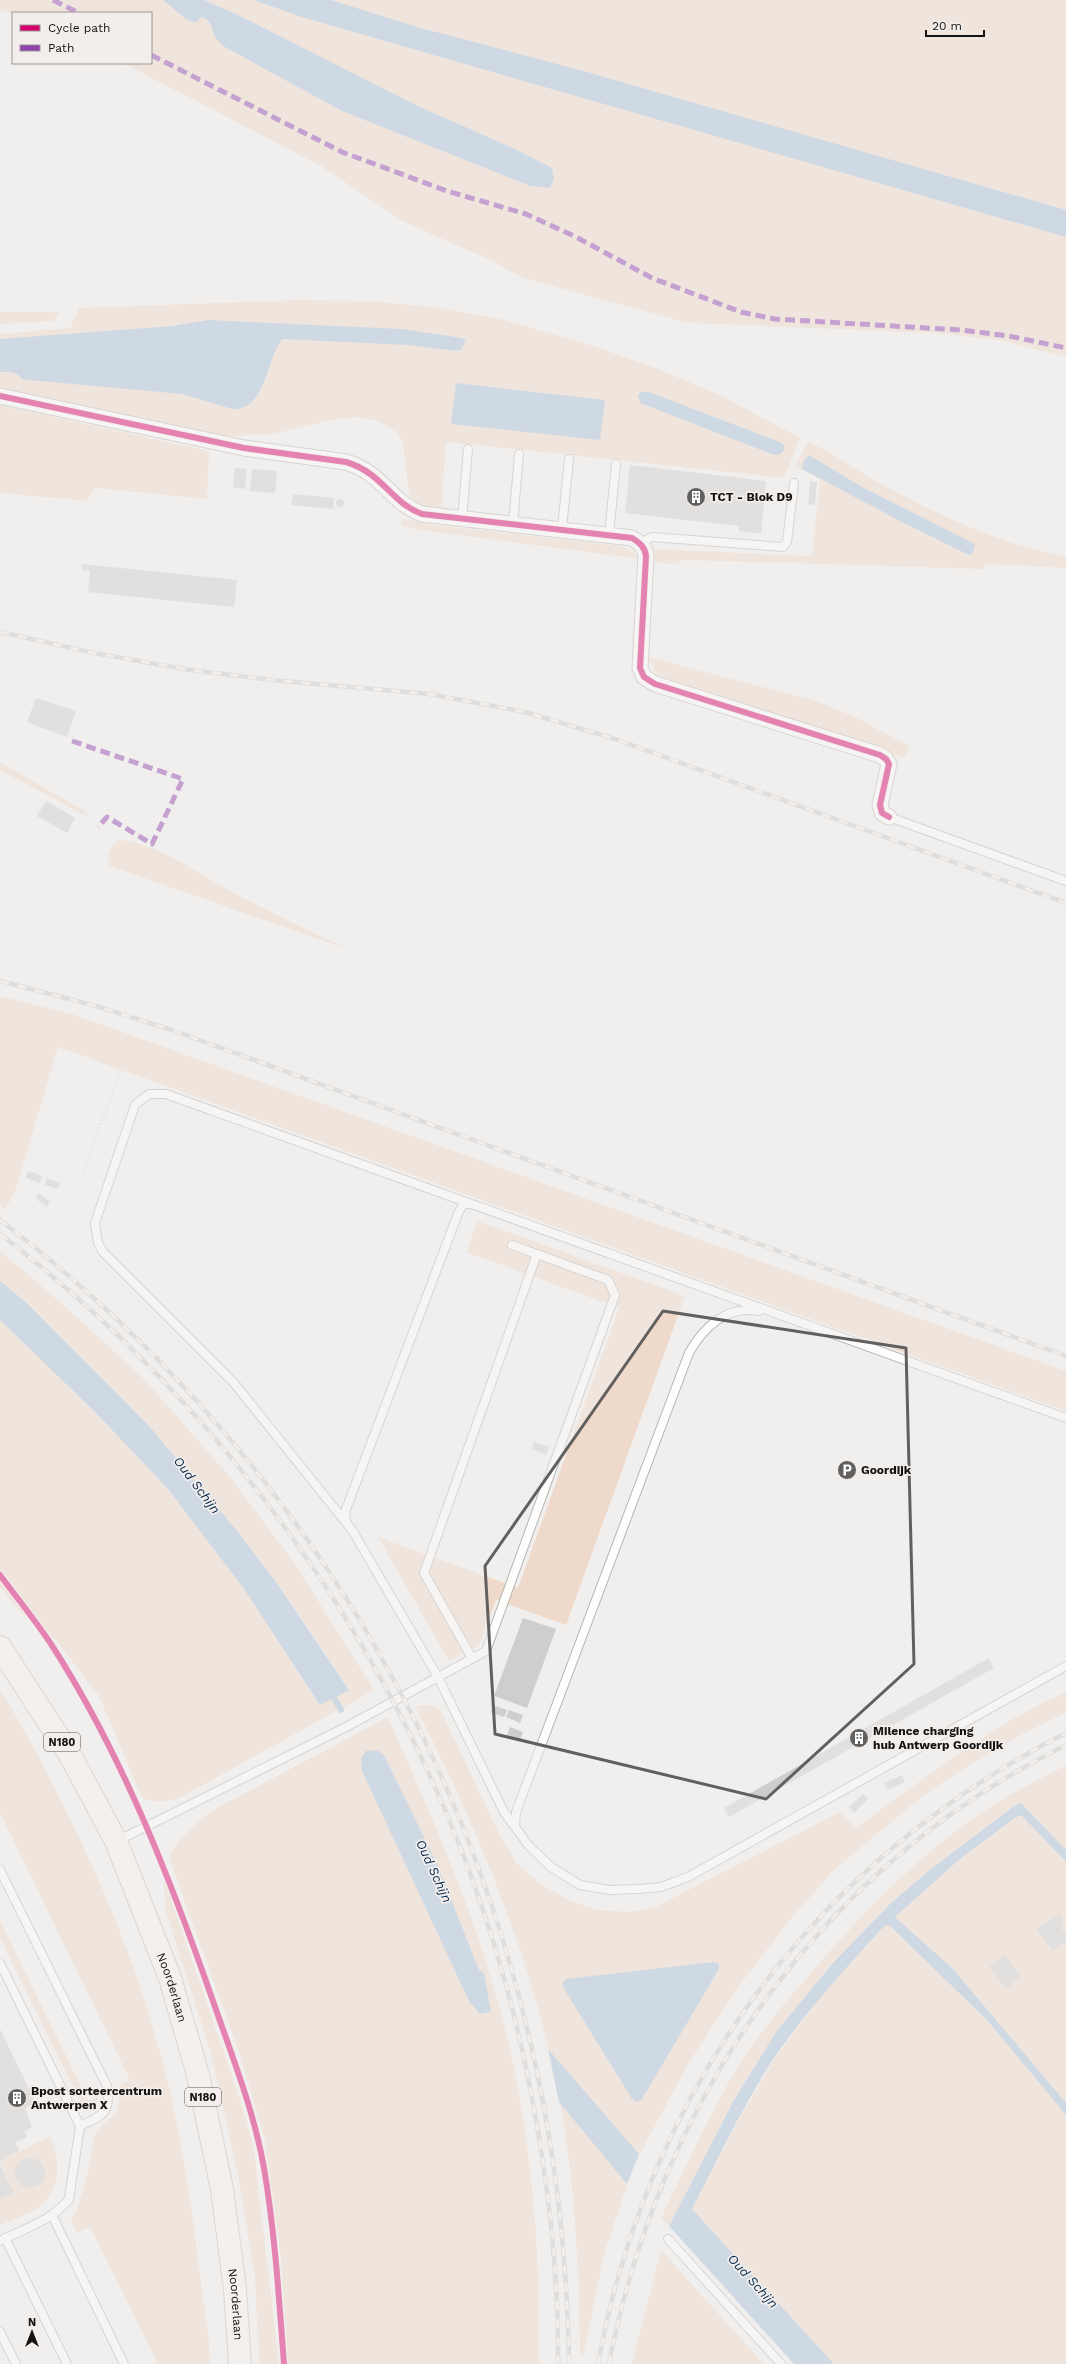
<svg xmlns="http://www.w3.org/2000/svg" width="1066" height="2364" viewBox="0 0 1066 2364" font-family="'Work Sans',sans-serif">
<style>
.green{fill:#efd9cb}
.water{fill:#a7bfd9}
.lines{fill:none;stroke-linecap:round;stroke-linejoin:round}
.stream{stroke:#a7bfd9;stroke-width:6}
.building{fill:#cfcece}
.lane-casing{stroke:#b7b6b4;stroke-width:10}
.street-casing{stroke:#b7b6b4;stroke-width:17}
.primary-casing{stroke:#bfb8b5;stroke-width:24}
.path{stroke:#cecece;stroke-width:2.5;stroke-dasharray:1 3;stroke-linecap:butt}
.lane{stroke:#fdfdfc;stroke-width:8}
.street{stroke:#fdfdfc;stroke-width:15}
.primary{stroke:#f6f2f0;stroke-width:22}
.rail-casing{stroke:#c9c9c8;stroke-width:4.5}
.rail{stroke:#f3eeeb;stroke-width:3;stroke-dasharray:9;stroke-linecap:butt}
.quiet{stroke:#8e44ad;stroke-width:5;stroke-dasharray:10 5;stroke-linecap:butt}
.cycleway-casing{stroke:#f3eeeb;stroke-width:8}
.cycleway{stroke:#d6006c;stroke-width:6}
.marked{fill:none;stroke:#62605f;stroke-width:3;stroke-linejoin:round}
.labels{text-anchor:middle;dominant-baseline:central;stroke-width:3.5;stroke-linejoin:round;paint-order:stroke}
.shield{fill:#f3eeeb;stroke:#585553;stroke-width:1}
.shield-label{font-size:11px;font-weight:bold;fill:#151312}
.poi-label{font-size:12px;font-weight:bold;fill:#151312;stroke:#f3eeeb;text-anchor:start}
.street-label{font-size:12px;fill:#151312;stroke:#f3eeeb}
.water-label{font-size:13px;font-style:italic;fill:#042a4e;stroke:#f3eeeb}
</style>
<rect width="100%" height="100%" fill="#f1efed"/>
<g class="green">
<polygon points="0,0 1066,0 1066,357 998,340 936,333 688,323 523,278 488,259 404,222 321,166 123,63 151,63 151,13 13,14 0,10"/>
<polygon points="298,300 372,301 441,308 505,320 593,346 658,369 720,395 800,438 784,478 446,442 441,511 415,502 409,495 403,442 396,432 379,421 357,417 331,420 273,434 223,437 0,387 0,334 70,328 79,308"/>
<polygon points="0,312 59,312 54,321 0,324"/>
<polygon points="0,405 209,451 207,499 95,488 87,501 0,493"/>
<path d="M808,442C832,452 853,468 876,481C935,514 1000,544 1066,557V568L986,564L983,569L684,560L675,564L655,563L653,549L812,556L820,479L795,466Z"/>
<polygon points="402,519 434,525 620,546 632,551 640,559 420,530 401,526"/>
<polygon points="648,657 813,700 853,716 909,746 905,758 663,678 655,671"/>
<polygon points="0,762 88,813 86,816 0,770"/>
<path d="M119,840C155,842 200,874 232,892C270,912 308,930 347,949L110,866C105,857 110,846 119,840Z"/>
<polygon points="0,996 72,1014 1066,1371 1066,1411 58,1047 16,1189 5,1210 0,1206"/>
<polygon points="478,1221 685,1296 566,1625 496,1600 479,1645 449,1661 378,1537 518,1588 619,1308 466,1252"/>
<polygon points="0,1251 67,1308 145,1380 230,1477 295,1564 374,1690 178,1799 158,1802 142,1798 99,1696 55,1639 20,1612 0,1587 0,1320 95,1412 168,1489 244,1589 320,1705 349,1689 276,1582 238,1532 150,1427 27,1303 0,1281"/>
<path d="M0,1691C24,1726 43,1765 62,1803C118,1913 160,2027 182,2149C193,2212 200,2277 209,2341L210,2364H158L90,2227L77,2233L71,2222C85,2195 89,2164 95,2134C109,2112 124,2122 117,2087L130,2080L0,1813Z"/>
<path d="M1066,1692V1712L1015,1738L966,1767L924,1795L836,1868L793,1916L739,1986L687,2066L633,2167L604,2254L584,2354H580C579,2288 577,2221 568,2154C549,2000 486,1844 415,1706L432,1705L441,1711L498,1831L517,1864L542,1885L573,1902L599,1910L630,1912L655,1907L840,1812L855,1828C924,1780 989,1726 1066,1692Z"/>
<path d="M388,1717C424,1800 462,1883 489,1971C529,2098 541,2231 539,2364H288L281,2258L265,2141L240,2055L169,1858C179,1836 195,1824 215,1809Z"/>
<path d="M1066,1765V1851L1021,1803L1014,1806L931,1869L890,1904L833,1963L776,2032L734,2100L669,2226L661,2218C686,2166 709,2114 739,2065C762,2029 790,1997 818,1965C870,1905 927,1847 995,1804C1017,1790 1042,1778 1066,1765Z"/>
<polygon points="1019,1815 1023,1817 1066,1862 1066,2364 834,2364 692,2209 738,2121 772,2062 822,1994 896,1913 961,1858"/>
<polygon points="163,1876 243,2108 254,2150 279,2364 259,2364 255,2278 239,2180 210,2050 166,1912"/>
<polygon points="0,1920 88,2101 99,2095 96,2107 90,2111 84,2109 0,1938"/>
<path d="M50,2136C60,2158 62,2187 42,2205C32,2214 13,2219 0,2225V2199L14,2193L0,2161Z"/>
<polygon points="661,2250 763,2363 764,2364 632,2364"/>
</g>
<g class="water">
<path d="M163,0H204L238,15L418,106L513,148L552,168L554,179L550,188L530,186L342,111L223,46C220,43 216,39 214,35C211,27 211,19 201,17L196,23L186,19Z"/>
<polygon points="253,0 331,0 417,27 587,72 1066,210 1066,237 305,18"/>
<path d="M208,320L402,329L462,338L466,340L461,350L457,351L408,345L282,339C266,360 266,411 232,409L182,394L29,380L22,379C17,371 9,372 0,372V339L172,326Z"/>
<polygon points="456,383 605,400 600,440 451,424"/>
<path d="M642,392H649L782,443L785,447C783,453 781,455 774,455L640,403L638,395Z"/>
<polygon points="809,455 862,487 975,544 973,553 969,555 904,523 802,469 803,462"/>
<polygon points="0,1281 27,1303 150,1427 238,1532 276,1582 349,1690 320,1705 244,1589 168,1489 95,1412 0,1320"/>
<polygon points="377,1750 384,1755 437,1864 479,1970 484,1973 491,2012 480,2014 469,2001 362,1771 361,1758 366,1751"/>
<path d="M1021,1803L1066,1850V1862L1023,1817L1019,1815L961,1858L895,1917L953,1969L1066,2103V2115L987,2020L890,1926L885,1925C845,1969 805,2012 772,2061C742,2108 718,2159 692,2209L834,2364H794L669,2226L734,2100L776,2032L833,1963L890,1904L931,1869L1014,1806Z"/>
<polygon points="714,1962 719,1964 719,1969 642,2099 637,2102 632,2099 563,1987 563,1982 566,1979"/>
<polygon points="548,2049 639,2154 627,2184 559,2102"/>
</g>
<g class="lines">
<polyline class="stream" points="331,1693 341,1710"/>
</g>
<g class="building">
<polygon points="630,465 766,481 761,534 739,531 739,526 625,513"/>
<polygon points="235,468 247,469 245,489 233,487"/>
<polygon points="252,469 277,471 275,493 250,491"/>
<polygon points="810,482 817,482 815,505 808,504"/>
<polygon points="293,494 334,498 333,509 291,505"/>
<circle cx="340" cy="503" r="4"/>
<polygon points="82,564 237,580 234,607 88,592 90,571 82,570"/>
<polygon points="36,698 76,711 67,737 27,722"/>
<polygon points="46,801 75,818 67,833 37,816"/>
<polygon points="28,1171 42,1176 40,1183 26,1178"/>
<polygon points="47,1178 60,1183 58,1189 45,1185"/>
<polygon points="39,1193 50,1202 47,1207 35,1198"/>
<polygon points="534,1442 549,1447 546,1455 532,1449"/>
<polygon points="523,1618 556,1629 527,1708 494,1696"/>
<polygon points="989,1658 994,1668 729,1817 724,1808"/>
<polygon points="493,1705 507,1710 504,1717 490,1712"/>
<polygon points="509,1710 523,1715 520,1723 506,1717"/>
<polygon points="510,1727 523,1732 520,1740 507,1735"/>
<polygon points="902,1775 905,1782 887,1790 884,1783"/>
<polygon points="863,1794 868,1799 854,1813 849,1807"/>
<polygon points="1060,1913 1064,1924 1060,1927 1066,1934 1066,1941 1053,1951 1036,1929"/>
<polygon points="1004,1955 1021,1976 1006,1989 989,1967"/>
<polygon points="0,2029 36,2103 25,2109 32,2127 25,2131 27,2137 15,2143 19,2151 0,2161"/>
<circle cx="30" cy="2173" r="15"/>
<polygon points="0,2164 14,2193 0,2199"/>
</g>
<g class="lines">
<g class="lane-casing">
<g id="lane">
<polyline points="462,519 468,449"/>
<polyline points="513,524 519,454"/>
<polyline points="562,529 569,459"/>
<polyline points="609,534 616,464"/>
<polyline points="640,543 652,537 783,547 787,542 794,483"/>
<polyline points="889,817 1066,881"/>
<polyline points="1066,1418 166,1094 149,1094 135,1105 95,1223 98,1243 103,1252 234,1383 352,1530 438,1677 504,1812 529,1846 551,1867 580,1885 610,1890 639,1889 661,1887 688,1877 1066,1666"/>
<polyline points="346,1522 345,1512 459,1211 464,1204 470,1204"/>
<polyline points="472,1658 424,1573 537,1254"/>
<path d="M515,1826L516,1812L689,1353C703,1328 726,1305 759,1311"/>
<polyline points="117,1841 346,1727 486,1651 615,1295 608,1280 512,1245"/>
<path d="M0,1870L107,2086C111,2114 103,2115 80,2126"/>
<path d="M0,1963L80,2126L69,2199C53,2220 23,2229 0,2241"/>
<polyline points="52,2215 124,2364"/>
<polyline points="5,2238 67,2364"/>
<polyline points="668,2239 781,2364"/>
<polyline points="0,2332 16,2364"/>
</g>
</g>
<g class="street-casing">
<path id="street" d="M0,396L244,448L346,462C383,473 390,502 422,514L632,538C640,543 645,547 646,556L640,668L644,677L655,684L880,755L886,759L889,764L880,805L882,813L889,817"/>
</g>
<g class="primary-casing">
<g id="primary">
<path id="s1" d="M0,1647L70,1755L116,1841L170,1978L198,2075L222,2189L235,2289L240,2364"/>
</g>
</g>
<polyline class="path" points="82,1173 121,1069"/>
<use href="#lane" class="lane"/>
<use href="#street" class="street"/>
<use href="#primary" class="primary"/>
<g class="rail-casing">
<g id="rail">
<polyline points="0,632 94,653 190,670 272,680 429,694 525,712 615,739 1066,903"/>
<polyline points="0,981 96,1006 169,1029 1066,1356"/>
<path d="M0,1220C361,1496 563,1912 569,2364"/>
<path d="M0,1234C269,1441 460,1744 528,2077C547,2172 559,2268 558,2364"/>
<path d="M598,2364C648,2089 817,1859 1066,1733"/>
<path d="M609,2364C660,2099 821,1866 1066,1745"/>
</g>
</g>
<use href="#rail" class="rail"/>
<g class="quiet">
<polyline points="53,0 79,13"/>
<polyline points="151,55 342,152 447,191 526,214 576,237 652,278 741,312 775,319 961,330 1009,336 1066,348"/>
<polyline points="72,741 183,779 152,844 107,817 98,827"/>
</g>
<g class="cycleway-casing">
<g id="cycleway">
<path d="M0,396L244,448L346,462C383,473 390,502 422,514L632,538C640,543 645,547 646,556L640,668L644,677L655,684L880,755L886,759L889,764L880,805L882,813L889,817"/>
<path d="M0,1575C17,1598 35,1620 51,1644C122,1754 170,1878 213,2001C232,2056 254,2111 264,2168C275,2233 279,2299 284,2364"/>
</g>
</g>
<use href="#cycleway" class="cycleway"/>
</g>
<path d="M0 0H1066V2364H0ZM663,1311L906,1348L914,1664L766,1799L495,1734L485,1566Z" fill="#f1efed" fill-opacity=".55" fill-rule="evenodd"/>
<path class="marked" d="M663,1311L906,1348L914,1664L766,1799L495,1734L485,1566Z"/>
<defs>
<g id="building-disc" transform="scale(1)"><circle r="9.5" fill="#62605f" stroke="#f3eeeb"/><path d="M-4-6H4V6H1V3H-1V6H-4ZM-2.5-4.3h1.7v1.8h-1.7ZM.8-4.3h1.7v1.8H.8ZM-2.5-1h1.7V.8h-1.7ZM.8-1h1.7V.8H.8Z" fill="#fff"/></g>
<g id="parking-disc" transform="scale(1)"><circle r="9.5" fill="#62605f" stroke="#f3eeeb"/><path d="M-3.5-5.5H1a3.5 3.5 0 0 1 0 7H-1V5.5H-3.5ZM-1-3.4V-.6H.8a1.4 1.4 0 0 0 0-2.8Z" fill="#fff"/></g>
</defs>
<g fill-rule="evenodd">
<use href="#building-disc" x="696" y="497"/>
<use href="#parking-disc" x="847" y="1470"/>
<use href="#building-disc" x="859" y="1738"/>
<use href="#building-disc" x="17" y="2098"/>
</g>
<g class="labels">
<g class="shield">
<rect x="44" y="1733" width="36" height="18" rx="3"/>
<rect x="185" y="2088" width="36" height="18" rx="3"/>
</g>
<g class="shield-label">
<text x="62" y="1742">N180</text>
<text x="203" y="2097">N180</text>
</g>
<g class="poi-label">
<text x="710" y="497">TCT - Blok D9</text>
<text x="861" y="1470">Goordijk</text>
<text x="873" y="1731">Milence charging<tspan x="873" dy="14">hub Antwerp Goordijk</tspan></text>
<text x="31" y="2091">Bpost sorteercentrum<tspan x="31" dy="14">Antwerpen X</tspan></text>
</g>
<g class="street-label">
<text stroke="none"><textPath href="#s1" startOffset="383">Noorderlaan</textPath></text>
<text stroke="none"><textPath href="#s1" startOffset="707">Noorderlaan</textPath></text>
</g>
<g class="water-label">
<text transform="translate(197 1485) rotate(53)">Oud Schijn</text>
<text transform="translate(434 1871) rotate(65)">Oud Schijn</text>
<text transform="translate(753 2281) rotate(48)">Oud Schijn</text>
</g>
</g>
<rect x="12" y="12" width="140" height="52" fill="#f3eeeb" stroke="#9a9694"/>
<rect x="20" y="25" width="20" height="6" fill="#d6006c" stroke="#9a9694"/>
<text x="48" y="32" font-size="12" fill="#151312">Cycle path</text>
<rect x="20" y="45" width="20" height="6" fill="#8e44ad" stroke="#9a9694"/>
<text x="48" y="52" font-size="12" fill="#151312">Path</text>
<g transform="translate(32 2332)" stroke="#f3eeeb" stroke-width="3" paint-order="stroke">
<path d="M0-3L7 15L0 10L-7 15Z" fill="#151312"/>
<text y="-6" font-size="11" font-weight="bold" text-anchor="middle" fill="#151312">N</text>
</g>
<path d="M926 30v6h58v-6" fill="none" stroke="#151312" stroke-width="2"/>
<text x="932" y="30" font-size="12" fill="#151312" stroke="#f3eeeb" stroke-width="3" paint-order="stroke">20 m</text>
</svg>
